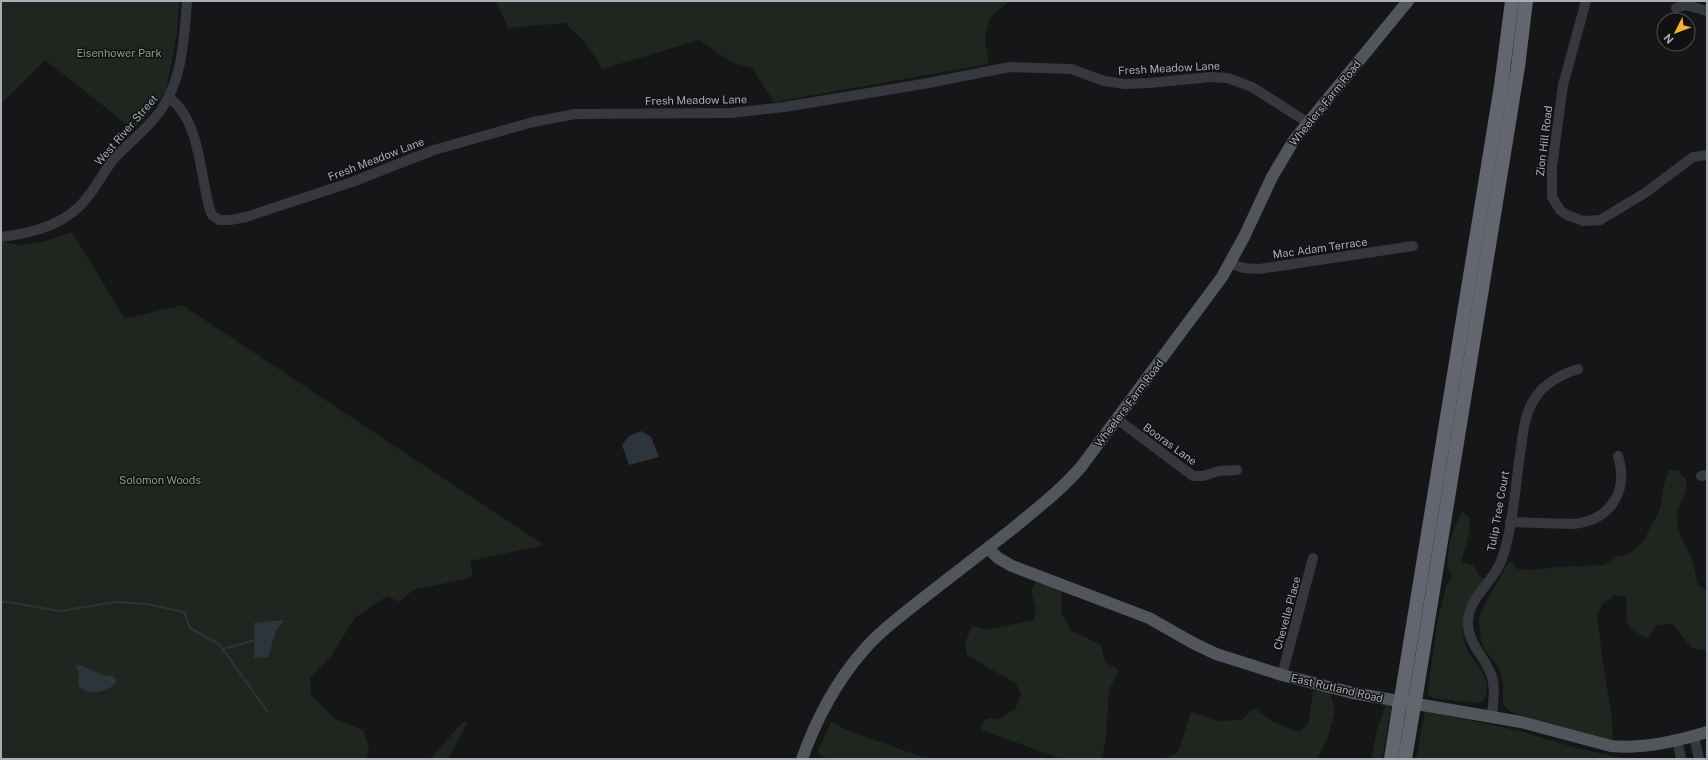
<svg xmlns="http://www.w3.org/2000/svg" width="1708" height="760" viewBox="0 0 1708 760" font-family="'Public Sans',sans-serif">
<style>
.green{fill:#1e261f}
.water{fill:#2c353c}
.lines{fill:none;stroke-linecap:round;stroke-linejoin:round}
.stream{stroke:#2c353c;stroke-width:2}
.minor{stroke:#37383d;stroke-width:10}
.major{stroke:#53555c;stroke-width:12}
.highway{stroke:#63666e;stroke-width:14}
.highway-bridge{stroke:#63666e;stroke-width:14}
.labels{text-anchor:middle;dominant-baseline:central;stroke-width:3;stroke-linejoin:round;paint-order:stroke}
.park-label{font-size:11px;fill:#7fa381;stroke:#111113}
.street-label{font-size:11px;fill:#a8adb8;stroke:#111113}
</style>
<rect width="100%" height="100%" fill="#161618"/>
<g class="green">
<polygon points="1,1 179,1 177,33 166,91 145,118 133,129 45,60 1,104"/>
<polygon points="496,1 1009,1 990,18 985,38 989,64 774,102 752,68 731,62 699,40 603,69 584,41 565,23 508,28"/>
<polygon points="72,232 125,319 182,305 544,545 470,561 473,574 466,579 413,590 400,602 387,596 355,618 331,656 310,677 311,695 335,719 363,730 369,748 366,759 1,759 1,242 16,244 17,246 42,242"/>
<path d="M1669,470H1678L1686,480C1688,498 1676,504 1677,519C1677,533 1686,545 1691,557C1694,566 1696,576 1698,585L1707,590V651L1692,648L1672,624L1657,625L1648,639C1623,626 1627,624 1626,597L1615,595L1603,603L1597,615L1605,677L1612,718L1613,741L1511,712L1503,705V683L1499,668L1484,649L1481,640L1479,618L1484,606L1509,561L1513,563L1517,569L1533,570L1556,567L1605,565L1616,556H1624L1635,549L1644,540L1660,509L1664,484Z"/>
<path d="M1462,512L1469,517C1472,533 1465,546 1461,562L1474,566L1478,574L1484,579C1471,597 1461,612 1463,635C1464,639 1465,644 1466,647C1472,662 1492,675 1486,694C1485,697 1484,700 1482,702C1479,704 1439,699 1433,698L1429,695L1428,689L1437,624L1446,586L1450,581L1451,574L1447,567L1449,546L1454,528Z"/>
<polygon points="1035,582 1061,589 1062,614 1070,630 1101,645 1105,662 1119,670 1109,690 1106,736 1102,759 1063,759 981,730 982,723 988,718 999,719 1016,708 1021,693 1015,683 967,655 965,643 972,626 986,630 1034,620 1036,608 1031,592"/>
<polygon points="1317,689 1330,692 1335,711 1328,737 1317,759 1165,759 1178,752 1191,712 1218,721 1242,720 1254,708 1273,722 1299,732 1308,724 1313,692"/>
<polygon points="1386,704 1392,704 1382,759 1371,759 1377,730"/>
<polygon points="1425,711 1520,731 1576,748 1626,759 1416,759"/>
<polygon points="463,722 467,722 466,726 448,759 430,759"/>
<polygon points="831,722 849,731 928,759 828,759 817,753"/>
</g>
<g class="water">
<polygon points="641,431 651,437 659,457 629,465 622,445 629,436"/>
<polygon points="284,620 276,631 268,657 254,658 254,623"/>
<path d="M77,664L103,675L112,676L116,679V683C107,692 87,697 78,685L79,673L76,668Z"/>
</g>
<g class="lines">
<g class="stream">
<polyline points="1,601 60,611 116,602 147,604 184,612 190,628 219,644 267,711"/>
<polyline points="223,649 256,640"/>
</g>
<g class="minor">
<polyline points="1586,1 1563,85 1552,167 1552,197 1560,210 1567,215 1583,221 1600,220 1645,193 1693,157 1707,155"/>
<polyline points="1676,8 1686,5 1707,11"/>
<path d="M169,98C200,119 200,176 210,210L212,215L219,220H230L246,217L352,182L434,150L533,122L575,114L731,113L784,107L923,84L1010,67L1071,69L1104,81L1125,84L1149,83L1211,77L1228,78L1252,87L1307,122"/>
<path d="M1,237C34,233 69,224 89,195C98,184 104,171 113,160C125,146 140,135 152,121C182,89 184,43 187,1"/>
<polyline points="1231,264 1244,268 1259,269 1413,246"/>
<polyline points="1117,419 1193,476 1203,476 1219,471 1237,470"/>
<polyline points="1701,476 1707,475"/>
<path d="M1510,522L1572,524C1610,521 1629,492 1618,456"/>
<polyline points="1282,675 1313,558"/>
<path d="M1492,716C1493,702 1496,687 1491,674C1484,656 1467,642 1468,622C1469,596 1494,582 1502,559C1513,526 1515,489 1520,455C1523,434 1524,411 1538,394C1548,381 1563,374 1578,369"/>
<polyline points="1694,736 1699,759"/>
<polyline points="1677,739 1681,759"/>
</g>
<g class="major">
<path d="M988,548L998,558L1012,566L1149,618L1193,643L1216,654L1282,675L1353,693L1521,722L1611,746C1641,749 1678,741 1707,732"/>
<path d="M802,759C816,720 835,683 863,651C880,631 902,615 922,599C952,576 981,553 1011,530C1035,510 1060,491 1081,467L1222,277L1244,237L1272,177L1294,140L1408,1"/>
</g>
<g class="highway">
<polyline points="1402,693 1501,86 1512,1"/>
<polyline points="1416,695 1518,67 1526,1"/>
<polyline points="1391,759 1399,708"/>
<polyline points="1405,759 1413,711"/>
</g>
<g class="highway-bridge">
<polyline points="1399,708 1402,693"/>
<polyline points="1413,711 1416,695"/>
</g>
</g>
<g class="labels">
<g class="park-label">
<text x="119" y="53">Eisenhower Park</text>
<text x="160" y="480">Solomon Woods</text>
</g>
<g class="street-label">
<text transform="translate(1169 68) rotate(-3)">Fresh Meadow Lane</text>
<text transform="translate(696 100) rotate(-1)">Fresh Meadow Lane</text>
<text transform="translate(1325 103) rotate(-51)">Wheelers Farm Road</text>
<text transform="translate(126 130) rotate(-49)">West River Street</text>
<text transform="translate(1544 141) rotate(-83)">Zion Hill Road</text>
<text transform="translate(376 159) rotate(-21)">Fresh Meadow Lane</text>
<text transform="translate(1320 248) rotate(-8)">Mac Adam Terrace</text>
<text transform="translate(1129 403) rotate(-53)">Wheelers Farm Road</text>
<text transform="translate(1170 444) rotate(36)">Booras Lane</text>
<text transform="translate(1498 511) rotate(-80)">Tulip Tree Court</text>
<text transform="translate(1287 613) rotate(-75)">Chevelle Place</text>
<text transform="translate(1337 688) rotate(13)">East Rutland Road</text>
</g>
</g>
<rect width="1708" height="760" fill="none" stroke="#a8adb8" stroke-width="4"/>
<g transform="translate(1676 32) rotate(228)"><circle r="19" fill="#111113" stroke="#4d4f55"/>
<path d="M0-3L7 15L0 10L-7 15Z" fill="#f2b134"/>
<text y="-6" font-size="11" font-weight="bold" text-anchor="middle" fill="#a8adb8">N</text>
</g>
</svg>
